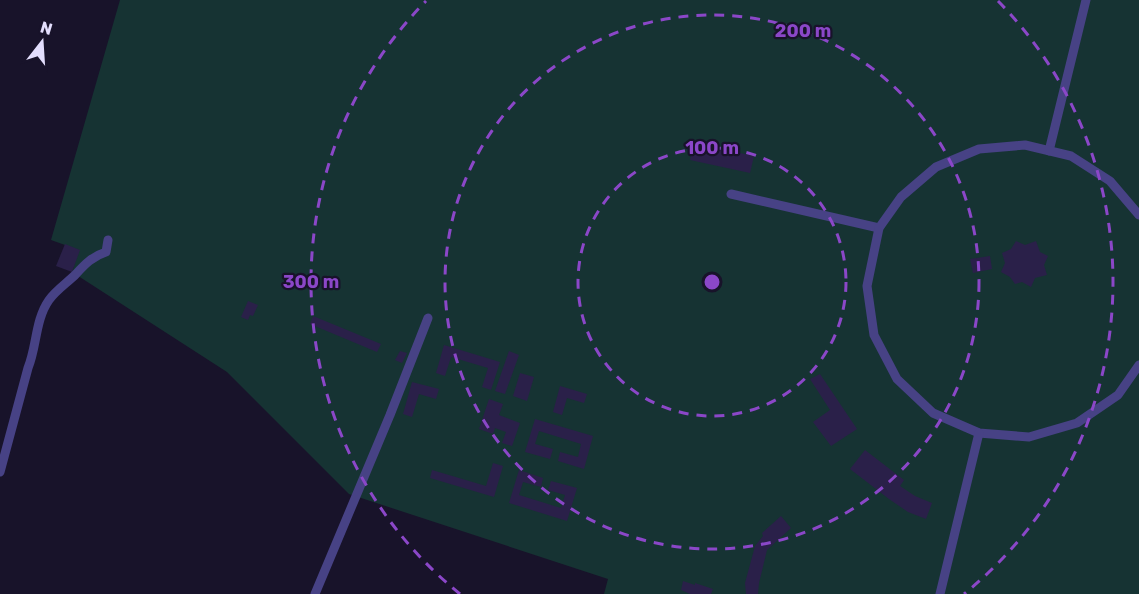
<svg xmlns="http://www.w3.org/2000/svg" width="1139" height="594" viewBox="0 0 1139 594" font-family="Rubik,sans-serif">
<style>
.green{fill:#163333}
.building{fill:#2a2049}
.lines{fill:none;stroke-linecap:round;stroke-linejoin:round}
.minor{stroke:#474285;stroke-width:9}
.ring{fill:none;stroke:#8b47c8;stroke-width:3;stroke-dasharray:10 8}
.centre{fill:#8b47c8;stroke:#18132a;stroke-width:3}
.ring-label{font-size:18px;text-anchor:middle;font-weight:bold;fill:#8b47c8;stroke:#18132a;stroke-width:4.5;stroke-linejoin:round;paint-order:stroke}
</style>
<rect width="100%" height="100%" fill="#18132a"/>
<polygon class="green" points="120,0 1139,0 1139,594 604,594 608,579 349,494 227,372 72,272 79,250 51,240"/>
<g class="building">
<polygon points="694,143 754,156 750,173 690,160"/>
<polygon points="1016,241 1025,245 1036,241 1040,252 1048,256 1044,265 1047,275 1035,278 1031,287 1022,282 1015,284 1010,277 1001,272 1005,263 1002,253 1011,249"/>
<polygon points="65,244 80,250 72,272 56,266"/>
<polygon points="990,256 992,269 973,273 970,259"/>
<polygon points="248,301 258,305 253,316 250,315 248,320 241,317"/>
<polygon points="313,316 381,344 377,352 310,324"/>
<polygon points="444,345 500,362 491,390 482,387 488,368 451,357 445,376 436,373"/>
<polygon points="400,351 407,353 402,363 395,360"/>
<polygon points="509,351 519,355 505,394 495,391"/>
<polygon points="520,373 534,377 527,401 513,396"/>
<polygon points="820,374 857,429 831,446 813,422 830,410 810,379"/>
<polygon points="412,382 439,389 436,399 419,394 412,417 403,414"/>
<polygon points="560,386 587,394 584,403 567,398 562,415 553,412"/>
<polygon points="489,399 503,404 499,415 520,423 512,446 502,443 506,432 495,428 493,434 479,429"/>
<polygon points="535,419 593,436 584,469 558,461 560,452 578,457 581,444 539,431 535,444 553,449 550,459 525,452"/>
<polygon points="865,450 904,480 900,486 915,496 932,503 926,519 908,512 889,499 850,469"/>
<polygon points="493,463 503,466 494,497 430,478 432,470 486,486"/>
<polygon points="519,470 543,478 541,487 523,482 519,495 561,508 565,495 548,490 551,481 577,488 567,521 509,503"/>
<polygon points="781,516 791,528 767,550 759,583 758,594 746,594 745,583 755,546 763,536 762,533"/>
<polygon points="683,581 695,585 695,583 713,589 711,594 690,594 681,590"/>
</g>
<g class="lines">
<g class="minor">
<polyline points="1049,151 1086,0"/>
<polyline points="731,194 879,228"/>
<polyline points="1139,215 1110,181 1071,156 1025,145 979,149 936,167 901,197 879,228 867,286 874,335 897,379 933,413 979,433 1029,437 1077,423 1118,395 1139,365"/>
<path d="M0,472L28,368C37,346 35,320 49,300C56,290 67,283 76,274C85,264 93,256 106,252L108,240"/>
<polyline points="315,594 390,415 428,318"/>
<polyline points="940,594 979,433"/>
</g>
</g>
<g class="ring">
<circle cx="712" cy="282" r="134"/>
<circle cx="712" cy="282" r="267"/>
<path d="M460 594A401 401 0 0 1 426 1M998 1A401 401 0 0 1 964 594"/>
</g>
<circle cx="712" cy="282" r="9" class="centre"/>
<g class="ring-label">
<text x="803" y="37">200 m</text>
<text x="712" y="154">100 m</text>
<text x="311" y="288">300 m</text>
</g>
<g transform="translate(42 42) rotate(17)" stroke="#18132a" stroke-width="4.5" paint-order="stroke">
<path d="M0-4.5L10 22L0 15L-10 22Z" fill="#e3defd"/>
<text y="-9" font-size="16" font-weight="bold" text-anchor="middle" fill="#e3defd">N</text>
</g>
</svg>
